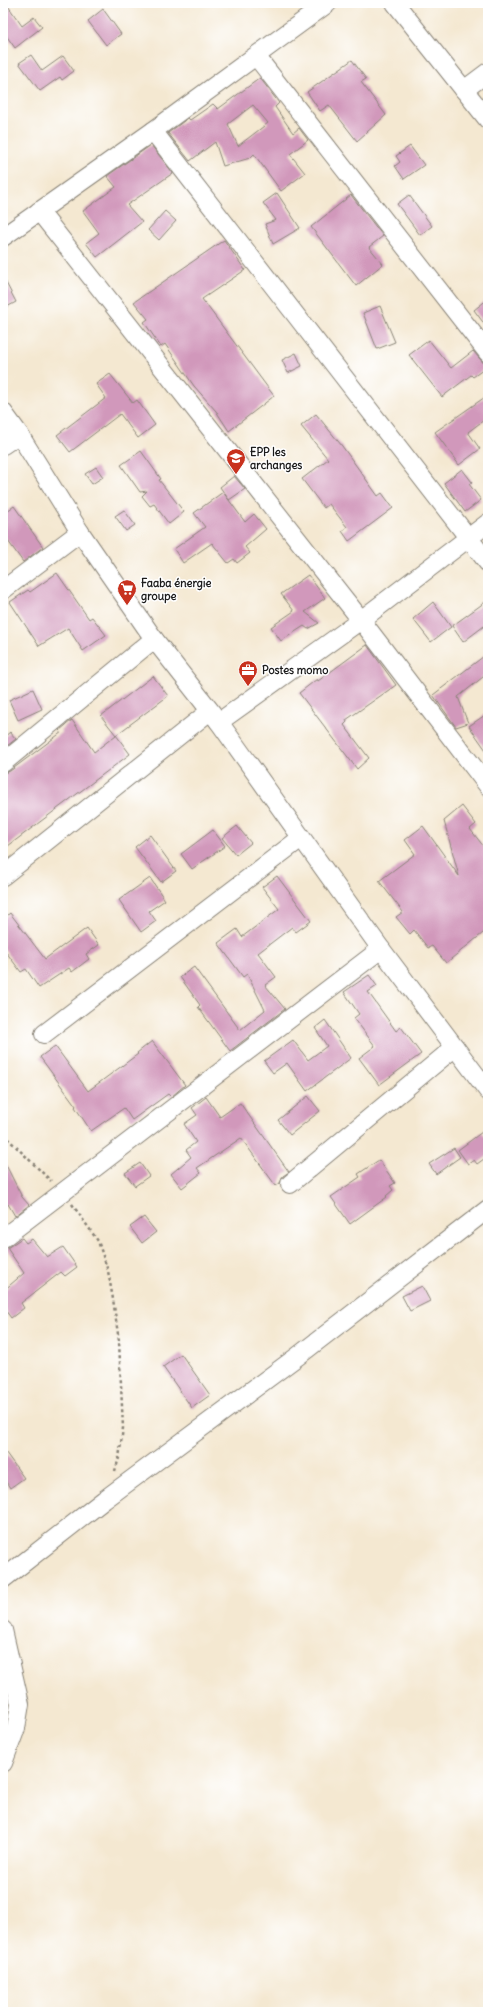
<svg xmlns="http://www.w3.org/2000/svg" width="491" height="2015" viewBox="0 0 491 2015" font-family="Delius,sans-serif">
<style>
.building{fill:#d198bb;fill-rule:evenodd}
.lines{fill:none;stroke-linecap:round;stroke-linejoin:round}
.minor-casing{stroke:#888276;stroke-width:20}
.path{stroke:#888276;stroke-width:2.5;stroke-dasharray:3 3;stroke-linecap:butt}
.minor{stroke:#fff;stroke-width:18}
.labels{text-anchor:middle;dominant-baseline:central;stroke-width:3;stroke-linejoin:round;paint-order:stroke}
.poi-label{font-size:11px;font-weight:bold;fill:#1c1c1c;stroke:#fff;text-anchor:start}
</style>
<rect width="100%" height="100%" fill="#fff"/>
<filter id="ink" filterUnits="userSpaceOnUse"><feTurbulence type="fractalNoise" baseFrequency=".025" numOctaves="2"/><feDisplacementMap in="SourceGraphic" scale="8" xChannelSelector="R" yChannelSelector="G"/><feConvolveMatrix kernelMatrix="1 2 1 2 8 2 1 2 1" color-interpolation-filters="sRGB"/></filter>
<filter id="wash" filterUnits="userSpaceOnUse"><feTurbulence type="fractalNoise" baseFrequency=".012" numOctaves="4" result="noise"/><feDisplacementMap in="SourceGraphic" scale="16" xChannelSelector="R" yChannelSelector="G"/><feGaussianBlur stdDeviation="0.9" result="paint"/><feColorMatrix in="noise" values="0 0 0 0 0 0 0 0 0 0 0 0 0 0 0 0 0 1.4 0 .05"/><feComposite in="paint" operator="in"/></filter>
<g filter="url(#wash)">
<rect width="100%" height="100%" fill="#f4e8d1"/>
<g id="blocks">
<g class="building">
<polygon points="3,3 6,3 22,26 34,17 42,27 15,48 3,31"/>
<polygon points="103,9 121,34 106,45 88,21"/>
<polygon points="31,55 42,71 63,56 74,71 62,80 60,77 40,91 19,63"/>
<polygon points="352,60 366,79 361,82 386,115 357,141 329,105 320,111 307,92"/>
<path d="M260,78L279,103L275,107L293,133L299,128L308,140L290,154L305,173L281,191L254,154L250,158L223,166L215,142L190,161L168,133L188,118L190,120L213,104L218,109ZM253,105L268,123L238,146L228,124Z"/>
<polygon points="151,145 173,173 127,205 142,222 97,257 86,243 99,233 83,211 116,187 107,176"/>
<polygon points="410,146 424,165 404,179 395,166 400,162 396,156"/>
<polygon points="277,193 300,228 273,244 265,224 276,220 263,203"/>
<polygon points="351,195 383,236 369,247 383,264 356,286 311,227"/>
<polygon points="409,195 432,226 420,235 397,204"/>
<polygon points="165,211 176,221 159,240 148,230"/>
<polygon points="224,240 245,270 202,299 274,396 229,431 216,411 194,386 165,344 161,347 144,322 148,319 134,302"/>
<polygon points="3,277 16,302 3,309"/>
<polygon points="488,299 488,329 474,310"/>
<polygon points="380,306 395,342 377,349 363,313"/>
<polygon points="429,340 451,368 473,351 487,367 473,377 471,375 442,397 409,355"/>
<polygon points="296,353 302,366 288,373 282,360"/>
<polygon points="110,374 133,403 137,400 155,425 138,438 120,414 70,452 57,435 106,398 96,384"/>
<polygon points="488,395 488,417 468,432 480,449 459,465 435,432"/>
<polygon points="316,414 342,446 378,496 382,493 393,508 349,541 342,531 347,527 329,504 324,508 302,479 328,459 301,426"/>
<polygon points="141,451 161,479 159,480 184,512 169,524 154,504 150,506 142,496 147,491 140,492 121,465"/>
<polygon points="96,467 103,477 92,484 85,474"/>
<polygon points="462,469 472,482 469,484 481,500 465,512 444,483"/>
<polygon points="234,476 245,489 229,500 220,487"/>
<polygon points="223,492 245,522 254,514 266,529 245,547 250,553 237,563 234,559 228,563 212,543 183,563 174,549 205,527 194,513"/>
<polygon points="14,506 43,547 23,562 3,534 3,514"/>
<polygon points="124,510 135,525 126,531 115,516"/>
<polygon points="57,573 89,619 92,617 106,635 83,651 68,628 39,646 10,602 28,590 30,592"/>
<polygon points="308,575 325,598 305,612 319,623 308,629 304,626 281,641 271,627 294,611 281,594"/>
<polygon points="488,600 488,623 463,642 452,626"/>
<polygon points="433,602 451,627 431,642 413,619"/>
<polygon points="367,645 396,685 346,720 347,722 344,725 369,758 357,769 299,693 317,679 318,681"/>
<polygon points="488,653 488,673 458,697 468,723 456,727 433,695"/>
<polygon points="153,676 168,696 116,735 101,716"/>
<polygon points="33,689 42,709 18,720 9,700"/>
<polygon points="488,713 488,753 469,726"/>
<polygon points="72,720 94,752 116,735 130,754 8,846 3,840 3,773 10,771 62,732 60,730"/>
<polygon points="10,732 16,739 3,749 3,738"/>
<polygon points="462,806 476,824 470,829 488,852 488,929 446,963 432,946 428,948 414,930 410,934 396,917 403,912 379,881 415,854 405,840 423,826 459,876 444,821"/>
<polygon points="237,826 251,843 236,855 222,838"/>
<polygon points="213,830 225,846 192,869 181,854"/>
<polygon points="150,835 176,871 161,882 135,847"/>
<polygon points="277,876 311,921 296,932 292,927 258,953 276,977 265,985 285,1009 230,1051 198,1007 200,1005 180,977 194,967 240,1030 265,1010 247,974 243,977 218,943 237,929 242,937 279,909 262,887"/>
<polygon points="150,878 165,900 149,911 156,921 141,932 119,900"/>
<polygon points="10,913 45,959 87,928 99,945 86,954 89,959 72,972 69,968 39,988 26,969 21,972 3,948 3,919"/>
<polygon points="369,975 377,986 368,992 396,1031 401,1027 421,1054 379,1085 359,1058 375,1046 354,1018 359,1014 344,992"/>
<polygon points="325,1020 351,1058 307,1091 287,1063 273,1073 264,1061 293,1040 308,1060 327,1046 315,1028"/>
<polygon points="152,1041 185,1085 171,1097 168,1094 132,1120 124,1108 91,1131 75,1107 76,1106 40,1057 55,1046 88,1091 138,1054 137,1053"/>
<polygon points="308,1096 320,1111 290,1135 278,1120"/>
<polygon points="206,1097 220,1117 240,1103 289,1172 283,1176 280,1183 276,1186 241,1138 197,1168 201,1173 182,1188 171,1174 191,1157 186,1150 196,1142 184,1124 197,1115 192,1108"/>
<polygon points="482,1132 488,1140 488,1156 477,1164 474,1160 468,1164 458,1150"/>
<polygon points="454,1148 460,1157 436,1174 429,1164"/>
<polygon points="3,1159 22,1197 29,1205 15,1216 8,1204 3,1207"/>
<polygon points="379,1160 395,1183 390,1186 393,1190 386,1196 387,1197 350,1224 331,1197 360,1177 358,1174"/>
<polygon points="140,1163 149,1176 135,1186 125,1173"/>
<polygon points="144,1217 156,1232 142,1243 130,1227"/>
<polygon points="22,1238 26,1243 32,1239 47,1257 63,1247 77,1267 65,1276 61,1272 21,1303 24,1308 11,1318 3,1307 3,1291 24,1273 7,1248"/>
<polygon points="422,1286 430,1301 410,1311 402,1296"/>
<polygon points="181,1354 210,1395 192,1408 163,1367"/>
<polygon points="3,1449 24,1478 10,1488 3,1477"/>
</g>
</g>
</g>
<g filter="url(#ink)">
<use href="#blocks" fill-opacity="0" stroke="#888276" stroke-width="1"/>
<g class="lines">
<g class="minor-casing">
<g id="minor">
<polyline points="395,3 488,120"/>
<polyline points="256,56 488,353"/>
<polyline points="464,90 488,72"/>
<polyline points="153,131 488,563"/>
<polyline points="39,211 361,620 488,786"/>
<polyline points="3,237 153,131 328,3"/>
<polyline points="3,412 19,434 80,532 154,639 219,722 381,949 488,1091"/>
<polyline points="3,445 19,434"/>
<polyline points="3,590 80,532"/>
<polyline points="219,722 361,620 488,523"/>
<polyline points="3,763 154,639"/>
<polyline points="3,876 210,711"/>
<polyline points="44,1034 301,838"/>
<polyline points="290,1184 455,1047"/>
<polyline points="3,1238 381,949"/>
<polyline points="3,1579 104,1500 298,1356 488,1209"/>
<polyline points="3,1630 20,1704 16,1728 3,1763"/>
</g>
</g>
<g class="path">
<polyline points="3,1134 51,1181"/>
<polyline points="72,1204 98,1241 108,1271 113,1299 119,1341 123,1428 119,1458 115,1471"/>
</g>
<use href="#minor" class="minor"/>
</g>
</g>
<defs>
<g id="school-pin" transform="scale(1)"><path d="M0 17L-7.5 6A9.5 9.5 0 1 1 7.5 6Z" fill="#c8321e" stroke="#fff"/><path d="M0-5L7-2L0 1L-7-2ZM-4 1L0 2.5L4 1V4Q0 6-4 4Z" fill="#fff"/></g>
<g id="supermarket-pin" transform="scale(1)"><path d="M0 17L-7.5 6A9.5 9.5 0 1 1 7.5 6Z" fill="#c8321e" stroke="#fff"/><path d="M-6-5.5h2.5l.6 2H6L4.5 2H-2.5L-4.4-4H-6ZM-1.5 3.2a1.3 1.3 0 1 0 .1 0ZM3 3.2a1.3 1.3 0 1 0 .1 0Z" fill="#fff"/></g>
<g id="office-pin" transform="scale(1)"><path d="M0 17L-7.5 6A9.5 9.5 0 1 1 7.5 6Z" fill="#c8321e" stroke="#fff"/><path d="M-6-3h4V-5.5h4V-3h4V5H-6ZM-1-4.5V-3h2v-1.5ZM-6 0V1H6V0Z" fill="#fff"/></g>
</defs>
<g fill-rule="evenodd">
<use href="#school-pin" x="236" y="458"/>
<use href="#supermarket-pin" x="127" y="589"/>
<use href="#office-pin" x="248" y="670"/>
</g>
<g class="labels">
<g class="poi-label">
<text x="250" y="452">EPP les<tspan x="250" dy="13">archanges</tspan></text>
<text x="141" y="583">Faaba énergie<tspan x="141" dy="13">groupe</tspan></text>
<text x="262" y="670">Postes momo</text>
</g>
</g>
<rect width="491" height="2015" fill="none" stroke="#fff" stroke-width="16"/>
</svg>
